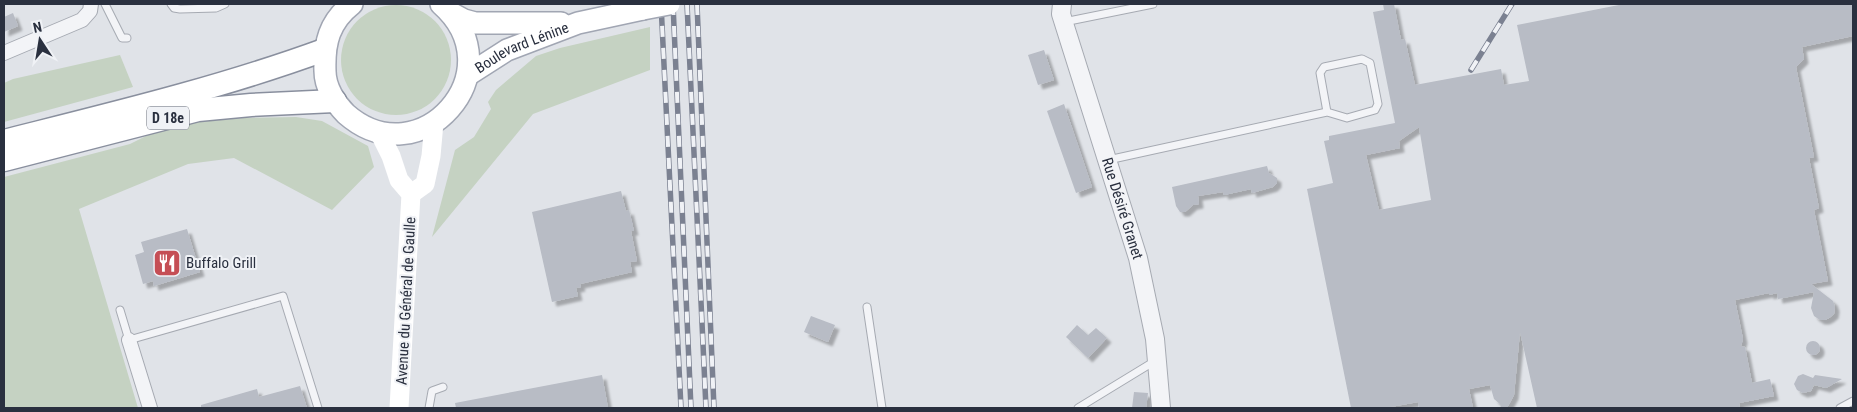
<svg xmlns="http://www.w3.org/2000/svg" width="1857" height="412" viewBox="0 0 1857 412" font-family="'Roboto Condensed',sans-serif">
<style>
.green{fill:#c5d2c2}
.building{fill:#b8bcc5;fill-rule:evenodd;filter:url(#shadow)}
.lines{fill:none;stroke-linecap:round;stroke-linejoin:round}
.service-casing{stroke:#a6aab2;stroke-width:9}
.minor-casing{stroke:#a6aab2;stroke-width:16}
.tertiary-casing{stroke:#a6aab2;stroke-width:20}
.primary-casing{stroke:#a1a6b3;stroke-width:24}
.trunk-casing{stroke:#898f9e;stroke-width:25}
.service{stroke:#f3f4f7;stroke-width:7}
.minor{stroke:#f3f4f7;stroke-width:14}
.tertiary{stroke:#f3f4f7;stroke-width:18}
.secondary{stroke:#fff;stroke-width:19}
.primary{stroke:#fff;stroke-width:21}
.trunk{stroke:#fff;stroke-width:22}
.rail-casing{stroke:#7b8191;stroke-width:5.5}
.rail{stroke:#f0f2f6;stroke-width:4;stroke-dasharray:11;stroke-linecap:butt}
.primary-bridge-casing{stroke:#a1a6b3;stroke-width:24;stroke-linecap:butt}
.primary-bridge{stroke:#fff;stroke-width:21}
.labels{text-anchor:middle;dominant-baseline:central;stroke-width:4;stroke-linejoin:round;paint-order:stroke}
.shield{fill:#f0f2f6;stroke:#656a76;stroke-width:1}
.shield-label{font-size:14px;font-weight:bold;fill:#2a303f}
.street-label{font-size:15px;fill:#2a303f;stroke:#f0f2f6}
.poi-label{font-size:15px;fill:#2a303f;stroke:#f0f2f6;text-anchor:start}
</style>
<defs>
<filter id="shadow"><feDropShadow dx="4.5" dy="4.5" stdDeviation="1" flood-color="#0004"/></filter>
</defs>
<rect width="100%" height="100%" fill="#e0e3e8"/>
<g class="green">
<circle cx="396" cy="60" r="55"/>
<polygon points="650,27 650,70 533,114 432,237 455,150 474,137 491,109 488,102 496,90 536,56 560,48"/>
<polygon points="120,55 133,87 4,122 4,83 13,79"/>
<polygon points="296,117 322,121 368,146 374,167 332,210 234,158 188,164 79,209 138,408 4,408 4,177 130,144 160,129 186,123 244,118"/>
</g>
<g class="building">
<path d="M1383,4H1394L1401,40L1405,39L1415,85L1501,69L1504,85L1529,81L1517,25L1624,4H1853V36L1802,47L1804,59L1796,67L1814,157L1809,158L1819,208L1814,210L1828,281L1811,284L1833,301L1835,307L1834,314L1829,318L1825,320H1820L1814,316L1811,308L1814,292L1778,299L1777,293L1769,295V293L1735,300L1743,339L1741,346L1745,347L1752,383L1770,379L1774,396L1739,403L1740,408H1537L1520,332L1514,395L1507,408H1501L1500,404L1494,399L1490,385L1469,389L1473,408H1419L1418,402L1385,408H1351L1307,189L1333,183L1324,141L1329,140V136L1395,123L1373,12L1384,10ZM1419,127L1431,200L1379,210L1366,155L1400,148L1399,141Z"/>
<polygon points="13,13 18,26 4,32 4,17"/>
<polygon points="1044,50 1054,80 1038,85 1028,55"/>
<polygon points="1064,104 1092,187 1076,193 1047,111"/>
<polygon points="1267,166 1269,173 1277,178 1277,183 1273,187 1252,193 1251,189 1224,195 1223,192 1198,196 1199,204 1193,205 1185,212 1180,212 1176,206 1172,187"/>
<polygon points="621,191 626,211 629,210 634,231 631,231 637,261 630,262 632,272 580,284 581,287 576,288 578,296 552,302 532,212"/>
<polygon points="187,229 200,272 154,286 153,281 143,284 135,255 144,252 141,242"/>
<polygon points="811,316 835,325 828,342 804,332"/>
<polygon points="1077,325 1088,335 1096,328 1107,338 1088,358 1066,337"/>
<circle cx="1813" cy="348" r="7"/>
<polygon points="1803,374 1813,378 1815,375 1842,379 1826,388 1814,385 1811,391 1803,393 1797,390 1794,384 1798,376"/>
<polygon points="602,375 608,408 456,408 455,403"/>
<polygon points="300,386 307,408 201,408 201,405 257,389 259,397"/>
<polygon points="1134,392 1148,393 1146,408 1132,408"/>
</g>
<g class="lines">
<g class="service-casing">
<g id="service">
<polyline points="105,4 122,38 127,38"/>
<polyline points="171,4 174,8 180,9 216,8 225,4"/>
<polyline points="1064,22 1153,4"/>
<polyline points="1108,160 1327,112 1347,118 1375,110 1378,104 1370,63 1362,59 1324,67 1320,73 1327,112"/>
<polyline points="867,307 882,408"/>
<polyline points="120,310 129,340 283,296 318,408"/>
<polyline points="429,408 432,391 443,387"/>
<polyline points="1078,408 1155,361"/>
<polyline points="1840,408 1853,401"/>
</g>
</g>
<g class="minor-casing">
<g id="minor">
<polyline points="4,53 82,20 90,11 91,4"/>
<polyline points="129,340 150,408"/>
</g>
</g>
<g class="tertiary-casing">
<g id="tertiary">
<path id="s1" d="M1062,4L1061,14L1138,258L1155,339L1161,408"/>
</g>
</g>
<g class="primary-casing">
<g id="primary">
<path d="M352,4C329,22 324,43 325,71C325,87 335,103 346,114C420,179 517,71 441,4"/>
<polyline points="451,13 464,20 475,23 561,23"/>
<path id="s2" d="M468,75L507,50L578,23L643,9"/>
</g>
</g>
<g class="trunk-casing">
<g id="trunk">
<path d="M4,141C111,114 220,88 324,50"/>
<polyline points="4,160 198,110 251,105 335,101"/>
</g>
</g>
<use href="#service" class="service"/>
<use href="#minor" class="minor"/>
<use href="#tertiary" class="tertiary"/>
<g class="secondary">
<polyline points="379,132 391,156 399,180 411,194 399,408"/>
<polyline points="411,194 425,184 431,156 434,123"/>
</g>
<use href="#primary" class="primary"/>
<use href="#trunk" class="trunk"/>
<g class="rail-casing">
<g id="rail">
<polyline points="661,4 681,408"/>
<polyline points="673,4 691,408"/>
<polyline points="687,4 706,408"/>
<polyline points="697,4 714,408"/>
<polyline points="1471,70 1512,4"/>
</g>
</g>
<use href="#rail" class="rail"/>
<g class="primary-bridge-casing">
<polyline id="primary-bridge" points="643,9 669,4"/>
</g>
<use href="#primary-bridge" class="primary-bridge"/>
</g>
<defs>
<g id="restaurant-square" transform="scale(1.4375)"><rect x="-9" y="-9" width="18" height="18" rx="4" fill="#c54e55" stroke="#f0f2f6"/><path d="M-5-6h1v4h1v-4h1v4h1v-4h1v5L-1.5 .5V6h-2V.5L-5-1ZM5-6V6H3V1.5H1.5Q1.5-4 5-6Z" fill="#fff"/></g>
</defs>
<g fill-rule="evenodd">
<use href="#restaurant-square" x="167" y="263"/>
</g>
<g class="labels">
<rect class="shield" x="147" y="106.5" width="42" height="23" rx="4"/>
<g class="shield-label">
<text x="168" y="118">D 18e</text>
</g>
<g class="street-label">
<text stroke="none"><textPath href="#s2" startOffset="61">Boulevard Lénine</textPath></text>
<text stroke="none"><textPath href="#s1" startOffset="214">Rue Désiré Granet</textPath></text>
<text transform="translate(406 301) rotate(-87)">Avenue du Général de Gaulle</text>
</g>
<g class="poi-label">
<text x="186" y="263">Buffalo Grill</text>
</g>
</g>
<rect width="1857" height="412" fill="none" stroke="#2a303f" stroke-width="10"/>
<g transform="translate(40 40) rotate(348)" stroke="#f0f2f6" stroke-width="4" paint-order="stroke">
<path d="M0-4L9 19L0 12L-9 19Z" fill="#2a303f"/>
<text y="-8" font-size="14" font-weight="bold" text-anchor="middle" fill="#2a303f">N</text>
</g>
</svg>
